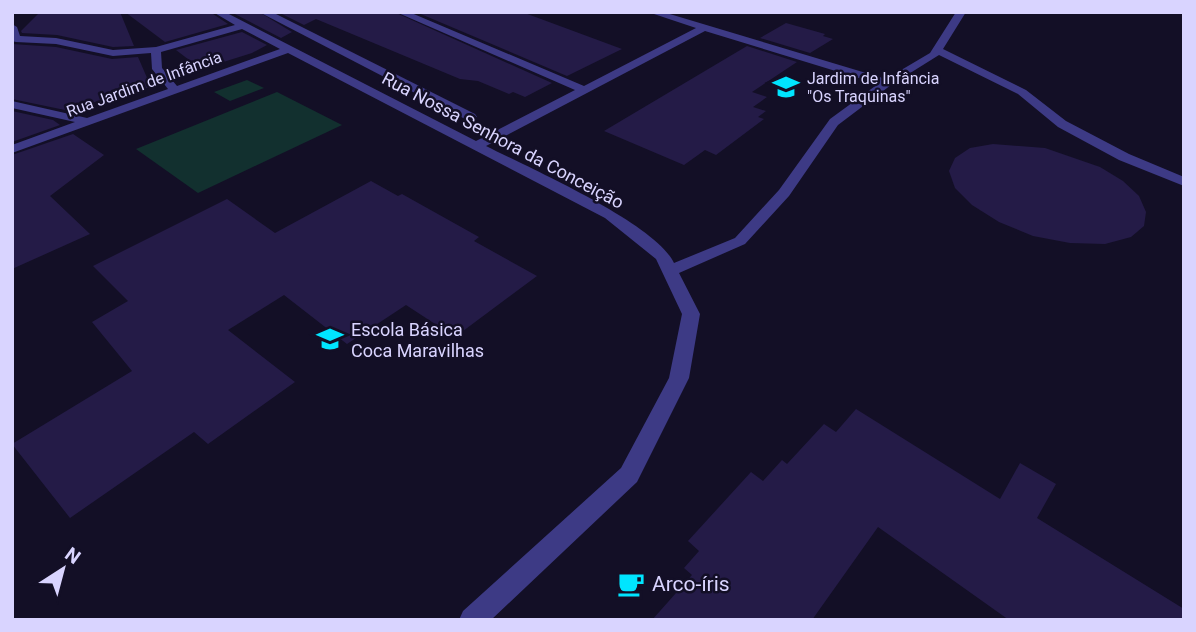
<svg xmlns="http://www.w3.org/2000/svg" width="1196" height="632" viewBox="0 0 1196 632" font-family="Roboto,sans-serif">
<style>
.green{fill:#12302f}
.building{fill:#241b47}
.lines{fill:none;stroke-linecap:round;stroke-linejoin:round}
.minor{fill:#3d3a85;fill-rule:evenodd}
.labels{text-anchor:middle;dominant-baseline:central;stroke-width:5;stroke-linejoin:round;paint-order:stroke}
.far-poi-label{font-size:16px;fill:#d9d4ff;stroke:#130f26;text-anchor:start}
.far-street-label{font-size:16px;fill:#d9d4ff;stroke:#130f26}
.street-label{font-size:18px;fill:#d9d4ff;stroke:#130f26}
.poi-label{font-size:18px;fill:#d9d4ff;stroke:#130f26;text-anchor:start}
.near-poi-label{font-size:21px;fill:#d9d4ff;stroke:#130f26;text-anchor:start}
</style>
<rect width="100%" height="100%" fill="#130f26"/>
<g class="green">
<polygon points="247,80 264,88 230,101 214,92"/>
<polygon points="277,92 342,125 198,193 136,149"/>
</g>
<g class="building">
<polygon points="40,12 120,12 134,46 113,47 57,35 22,33 21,31"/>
<polygon points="125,12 210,12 228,24 165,42"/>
<polygon points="231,12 259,12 292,32 281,38"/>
<polygon points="278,12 394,12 552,83 525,97 513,92 509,94 478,81 460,79 316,19 304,25"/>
<polygon points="416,12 522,12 622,49 567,76"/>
<polygon points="786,23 825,34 823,36 833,39 810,53 760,38"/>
<polygon points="242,32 267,45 252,53 201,69 176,50"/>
<polygon points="12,44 56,47 112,59 138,57 151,87 65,110 12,99"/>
<polygon points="747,46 797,62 752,92 767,97 753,107 766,111 758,117 764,119 716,155 705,150 684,165 604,131"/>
<polygon points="12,111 53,120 60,125 12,142"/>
<polygon points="73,134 104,155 50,196 90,234 12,269 12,155"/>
<polygon points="993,144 1045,148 1100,167 1123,181 1139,196 1146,212 1144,226 1131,237 1105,244 1070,243 1033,236 999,222 972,205 955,188 949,171 955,158 970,148"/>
<polygon points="371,181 398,196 402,194 479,237 474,241 537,276 455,337 406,305 347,344 284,295 228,330 295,382 208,444 194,432 70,518 12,444 132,371 92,322 128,301 93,266 227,199 275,233"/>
<polygon points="856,409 1000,499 1020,463 1056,484 1037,518 1184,609 1184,620 1009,620 878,527 812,620 652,620 692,575 684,568 699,551 688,541 751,472 763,481 782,460 787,464 824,424 836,432"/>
</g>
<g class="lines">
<g class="minor">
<path d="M213,12H225L476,141L575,90L396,12H409L584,86L696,28L648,12H663L886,79L930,53L956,12H966L943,49L1026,90L1066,121L1129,154L1184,177V186L1119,160L1058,127L1018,94L939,55L891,85L838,125L789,196L745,244L679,273L700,314L689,378L637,482L491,620H459L463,611L621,468L669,378L682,314L656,259L605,218L288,53L12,153V145L75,122L12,108V101L87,118L168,89L152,69L151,53L113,56L56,44L16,42L12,41V24L17,27L20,36L56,38L113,50L156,47L235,25ZM242,29L280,49L177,86L162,68L161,52ZM705,31L878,84L830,119L779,190L735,238L674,263C655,223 529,168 486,146Z"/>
<polygon points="272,12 475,114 477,117 467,120 261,13"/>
</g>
</g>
<defs>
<g id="school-bare" transform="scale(2.1)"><path d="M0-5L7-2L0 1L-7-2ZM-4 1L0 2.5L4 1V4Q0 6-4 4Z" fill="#00e5ff" stroke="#130f26" stroke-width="2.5" paint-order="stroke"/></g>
<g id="cafe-bare" transform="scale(2.1)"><path d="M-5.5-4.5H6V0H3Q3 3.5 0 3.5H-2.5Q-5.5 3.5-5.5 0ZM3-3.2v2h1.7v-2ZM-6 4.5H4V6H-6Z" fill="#00e5ff" stroke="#130f26" stroke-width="2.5" paint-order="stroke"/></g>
</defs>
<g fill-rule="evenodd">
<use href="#school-bare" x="786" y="87"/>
<use href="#school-bare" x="330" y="339"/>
<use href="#cafe-bare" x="631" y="584"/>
</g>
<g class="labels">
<g class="far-poi-label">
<text x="807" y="78">Jardim de Infância<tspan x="807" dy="18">"Os Traquinas"</tspan></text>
</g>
<g class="far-street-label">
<text transform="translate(144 84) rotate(-20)">Rua Jardim de Infância</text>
</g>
<g class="street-label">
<text transform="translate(503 140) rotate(28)">Rua Nossa Senhora da Conceição</text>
</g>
<g class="poi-label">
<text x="351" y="329">Escola Básica<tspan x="351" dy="21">Coca Maravilhas</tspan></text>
</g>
<g class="near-poi-label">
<text x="652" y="584">Arco-íris</text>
</g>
</g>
<rect width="1196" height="632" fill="none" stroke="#d9d4ff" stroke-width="28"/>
<g transform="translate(63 569) rotate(36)" stroke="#130f26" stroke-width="5" paint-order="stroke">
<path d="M0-5L12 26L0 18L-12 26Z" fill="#d9d4ff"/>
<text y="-10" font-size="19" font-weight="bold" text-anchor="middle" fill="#d9d4ff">N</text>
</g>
</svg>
